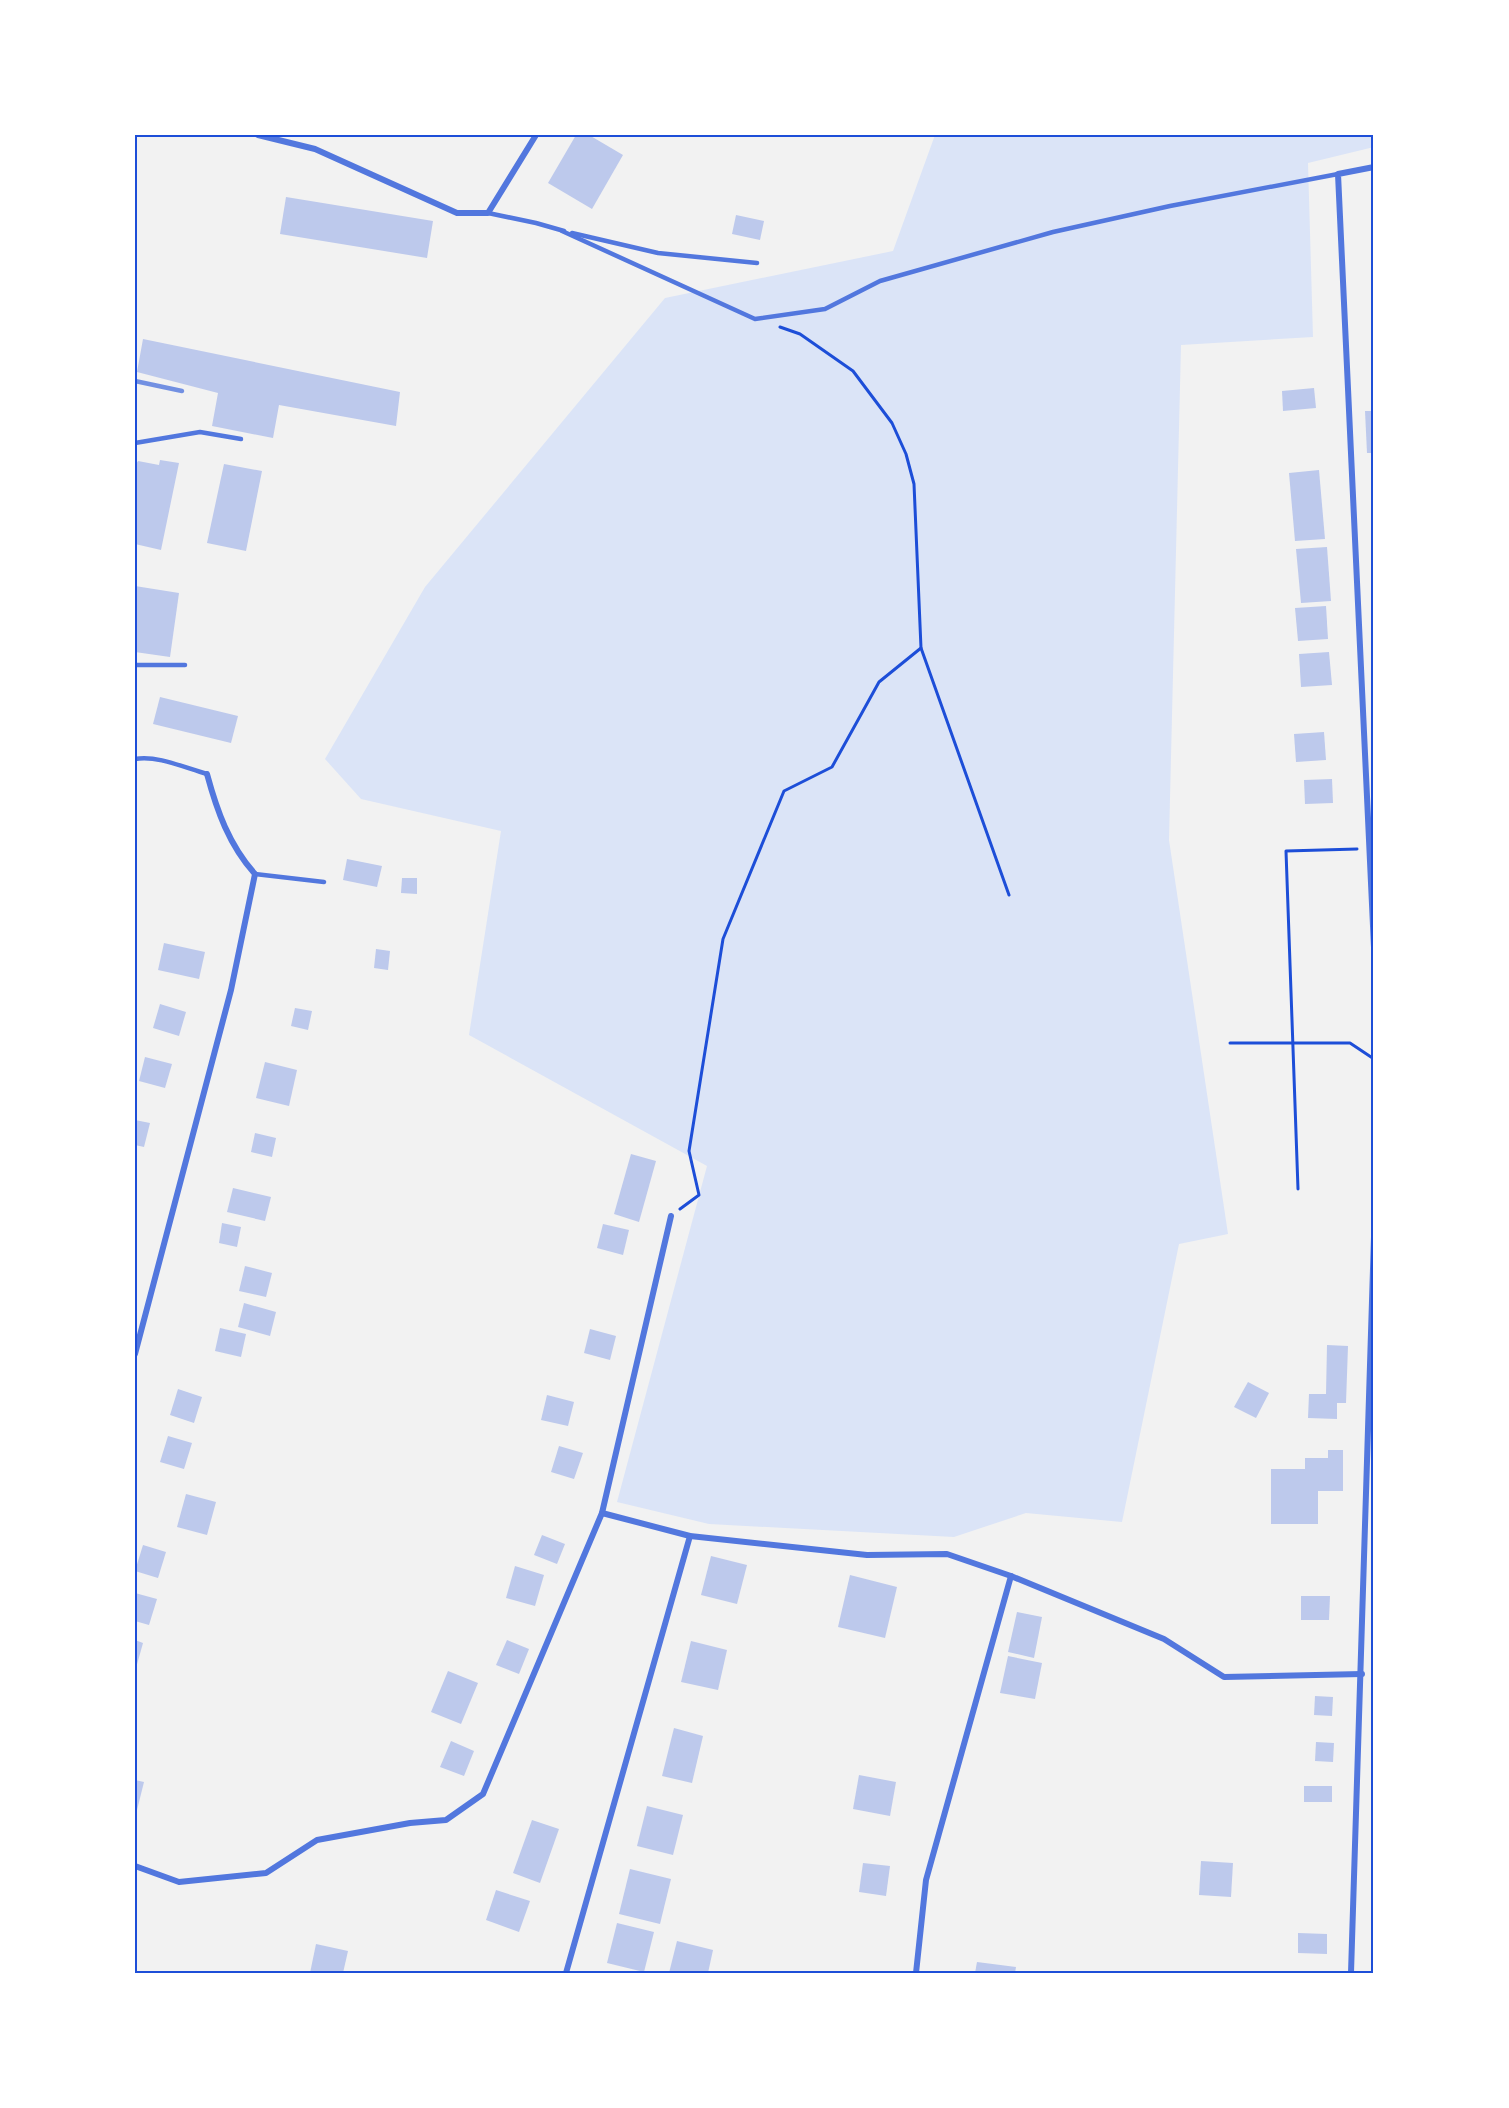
<svg xmlns="http://www.w3.org/2000/svg" width="1509" height="2108" viewBox="0 0 1509 2108" font-family="'PT Serif',serif">
<style>
.green{fill:#dbe4f7}
.building{fill:#bdc9ec}
.lines{fill:none;stroke-linecap:round;stroke-linejoin:round}
.path{stroke:#1d4ed8;stroke-width:3}
.service{stroke:#5277de;stroke-width:4.5}
.minor{stroke:#5277de;stroke-width:6}
.rail{stroke:#7290e2;stroke-width:4.5}
.neatline{fill:none;stroke:#1d4ed8;stroke-width:2}
</style>
<rect width="100%" height="100%" fill="#f2f2f2"/>
<polygon class="green" points="935,135 1374,135 1374,147 1308,163 1313,337 1181,345 1169,840 1228,1234 1179,1244 1122,1522 1026,1513 954,1537 709,1524 617,1502 707,1166 469,1035 501,831 361,799 325,759 425,587 665,298 893,251"/>
<g class="building">
<polygon points="576,135 589,135 623,155 592,209 548,183"/>
<polygon points="286,197 433,221 427,258 280,234"/>
<polygon points="736,215 764,221 760,240 732,234"/>
<polygon points="143,339 400,392 396,426 279,405 273,438 212,426 218,393 137,372"/>
<polygon points="1314,388 1316,408 1283,411 1282,391"/>
<polygon points="1365,411 1374,411 1374,453 1367,453"/>
<polygon points="160,460 179,463 161,550 135,544 135,466 138,461 159,465"/>
<polygon points="224,464 262,471 246,551 207,543"/>
<polygon points="1319,470 1325,539 1295,541 1289,473"/>
<polygon points="1327,547 1331,601 1301,603 1296,549"/>
<polygon points="135,586 179,593 170,657 135,652"/>
<polygon points="1326,606 1328,639 1298,641 1295,608"/>
<polygon points="1329,652 1332,685 1301,687 1299,654"/>
<polygon points="160,697 238,716 231,743 153,724"/>
<polygon points="1324,732 1326,760 1296,762 1294,734"/>
<polygon points="1332,779 1333,803 1305,804 1304,780"/>
<polygon points="347,859 382,866 377,887 343,880"/>
<polygon points="402,878 417,878 417,894 401,893"/>
<polygon points="164,943 205,952 199,979 158,970"/>
<polygon points="376,949 390,951 388,970 374,968"/>
<polygon points="160,1004 186,1012 179,1036 153,1028"/>
<polygon points="295,1008 312,1011 308,1030 291,1026"/>
<polygon points="145,1057 172,1064 165,1088 139,1081"/>
<polygon points="265,1062 297,1070 289,1106 256,1098"/>
<polygon points="135,1120 150,1123 144,1147 135,1145"/>
<polygon points="255,1133 276,1138 272,1157 251,1152"/>
<polygon points="631,1154 656,1161 639,1222 614,1214"/>
<polygon points="233,1188 271,1197 265,1221 227,1212"/>
<polygon points="222,1223 241,1227 237,1247 219,1243"/>
<polygon points="603,1224 629,1230 623,1255 597,1248"/>
<polygon points="245,1266 272,1273 266,1297 239,1291"/>
<polygon points="244,1303 276,1312 270,1336 238,1327"/>
<polygon points="220,1328 246,1334 241,1357 215,1351"/>
<polygon points="590,1329 616,1336 610,1360 584,1353"/>
<polygon points="1327,1345 1348,1346 1346,1403 1337,1403 1337,1419 1308,1418 1309,1394 1326,1394"/>
<polygon points="1248,1382 1269,1393 1256,1418 1234,1407"/>
<polygon points="178,1389 202,1397 194,1423 170,1415"/>
<polygon points="547,1395 574,1402 568,1426 541,1420"/>
<polygon points="168,1436 192,1443 184,1469 160,1462"/>
<polygon points="559,1446 583,1453 574,1479 551,1472"/>
<polygon points="1328,1450 1343,1450 1343,1491 1318,1491 1318,1524 1271,1524 1271,1469 1305,1469 1305,1458 1328,1458"/>
<polygon points="186,1494 216,1502 207,1535 177,1527"/>
<polygon points="542,1535 565,1544 557,1564 534,1555"/>
<polygon points="143,1545 166,1552 158,1578 135,1571"/>
<polygon points="711,1556 747,1565 737,1604 701,1595"/>
<polygon points="515,1566 544,1575 535,1606 506,1598"/>
<polygon points="850,1575 897,1587 885,1638 838,1627"/>
<polygon points="135,1593 157,1599 149,1625 135,1621"/>
<polygon points="1301,1596 1330,1596 1329,1620 1301,1620"/>
<polygon points="1017,1612 1042,1617 1034,1658 1008,1652"/>
<polygon points="135,1640 143,1643 136,1668 135,1668"/>
<polygon points="507,1640 529,1649 519,1674 496,1665"/>
<polygon points="691,1641 727,1650 718,1690 681,1682"/>
<polygon points="1008,1656 1042,1663 1035,1699 1000,1693"/>
<polygon points="448,1671 478,1683 461,1724 431,1712"/>
<polygon points="1315,1696 1333,1697 1332,1716 1314,1715"/>
<polygon points="674,1728 703,1736 692,1783 662,1776"/>
<polygon points="451,1741 474,1751 464,1776 440,1767"/>
<polygon points="1316,1742 1334,1743 1333,1762 1315,1761"/>
<polygon points="859,1775 896,1782 890,1816 853,1809"/>
<polygon points="135,1780 144,1782 136,1814 135,1814"/>
<rect x="1304" y="1786" width="28" height="16"/>
<polygon points="647,1806 683,1815 673,1855 637,1846"/>
<polygon points="532,1820 559,1829 540,1883 513,1873"/>
<polygon points="1201,1861 1233,1863 1231,1897 1199,1895"/>
<polygon points="863,1863 890,1866 886,1896 859,1892"/>
<polygon points="630,1869 671,1879 660,1924 619,1914"/>
<polygon points="496,1890 530,1901 519,1932 486,1920"/>
<polygon points="617,1923 654,1932 644,1972 607,1963"/>
<polygon points="1298,1933 1327,1934 1327,1954 1298,1953"/>
<polygon points="677,1941 713,1950 708,1973 669,1973"/>
<polygon points="316,1944 348,1951 343,1973 310,1973"/>
<polygon points="977,1962 1016,1967 1015,1973 975,1973"/>
</g>
<g class="lines">
<g class="path">
<polyline points="921,648 1009,895"/>
<polyline points="1230,1043 1350,1043 1374,1059"/>
<polyline points="1298,1189 1286,851 1357,849"/>
<polyline points="680,1209 699,1195 689,1151 723,939 784,791 832,767 879,682 921,648 914,484 906,454 892,423 853,371 800,334 780,327"/>
</g>
<g class="service">
<polyline points="488,213 536,223 564,231"/>
<polyline points="562,231 755,319 825,309 880,281 1053,232 1170,206 1338,174"/>
<polyline points="572,233 658,253 757,263"/>
<polyline points="135,443 200,432 241,439"/>
<polyline points="135,665 185,665"/>
<path d="M135,759C158,755 185,768 207,774"/>
<polyline points="255,874 324,882"/>
</g>
<g class="minor">
<polyline points="258,135 315,149 457,213 488,213 536,135"/>
<polyline points="1374,167 1338,174 1374,947"/>
<path d="M135,1354L231,990L255,874C229,845 217,811 207,774"/>
<polyline points="602,1513 690,1536 867,1555 947,1554 1011,1576 1164,1639 1224,1677 1362,1674"/>
<polyline points="135,1866 179,1882 266,1873 317,1840 410,1823 446,1820 483,1794 602,1513 671,1216"/>
<polyline points="566,1973 690,1536"/>
<polyline points="916,1973 926,1880 1011,1576"/>
<polyline points="1351,1973 1374,1237"/>
</g>
<polyline class="rail" points="135,381 182,391"/>
</g>
<rect width="1509" height="2108" fill="none" stroke="#ffffff" stroke-width="273"/>
<rect x="136" y="136" width="1236" height="1836" class="neatline"/>
</svg>
